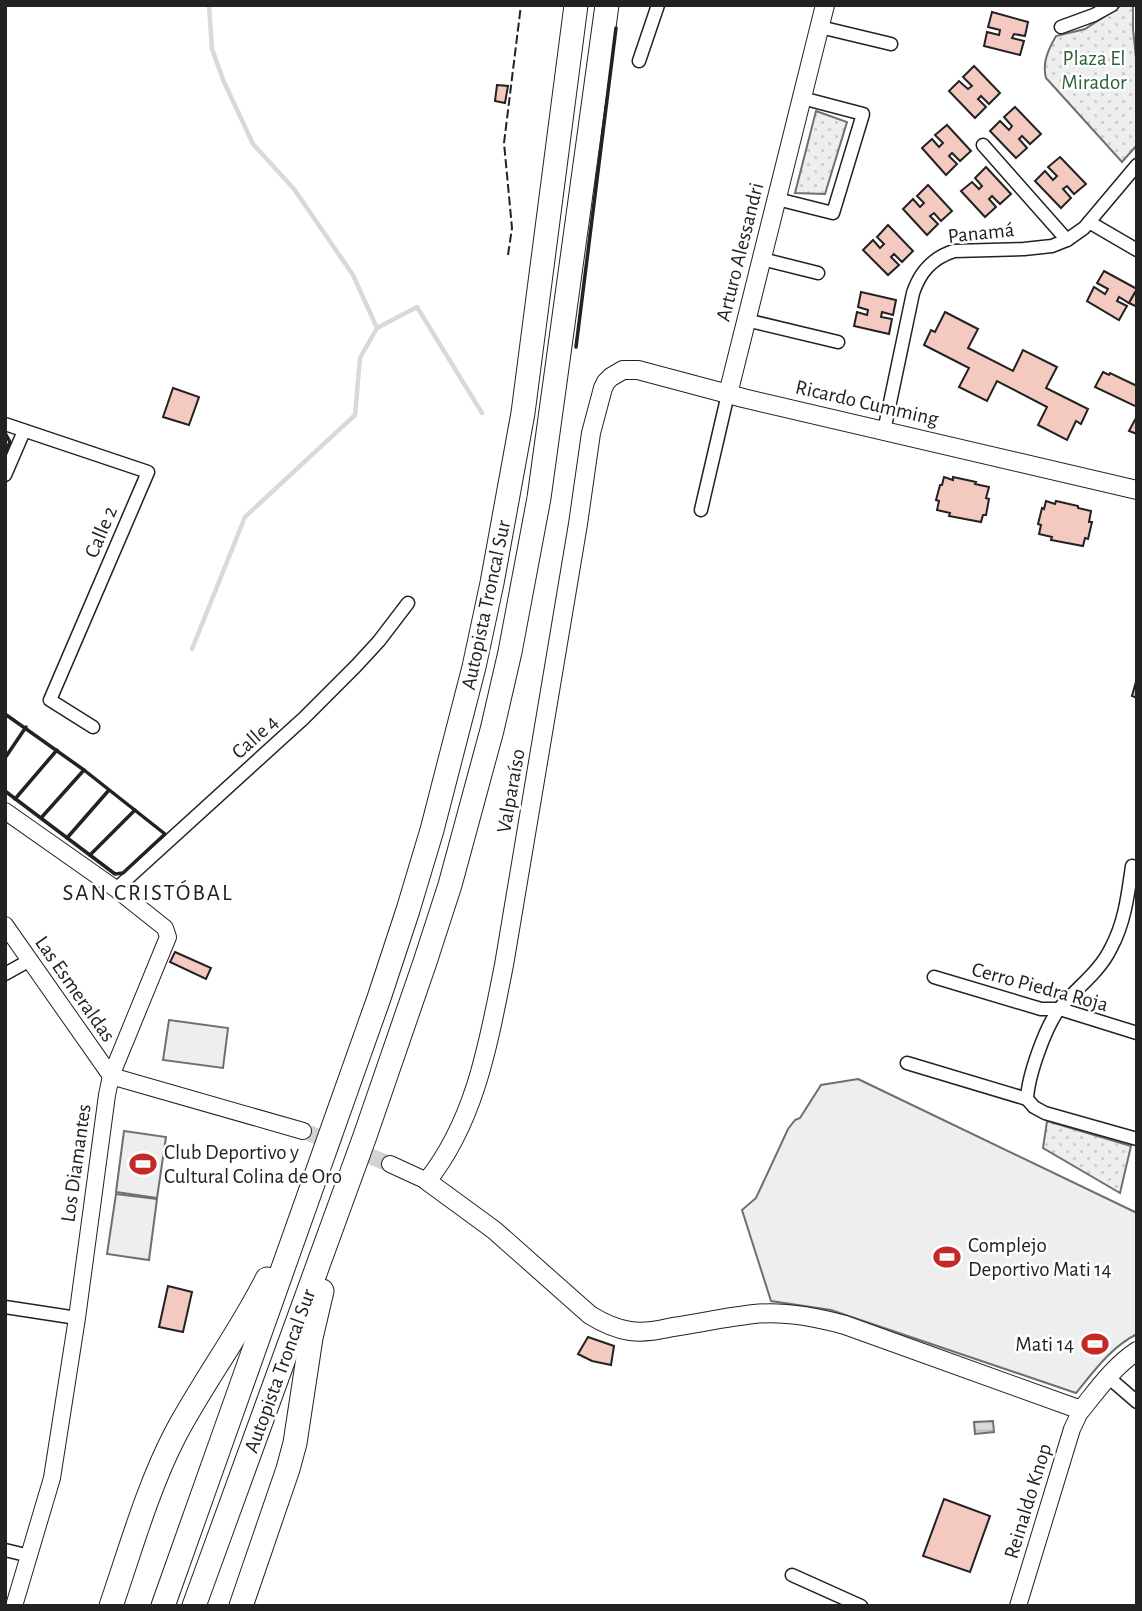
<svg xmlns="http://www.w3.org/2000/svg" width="1142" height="1611" viewBox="0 0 1142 1611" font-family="'Alegreya Sans',sans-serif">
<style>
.grass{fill:url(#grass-dots);stroke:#6f6f6f;stroke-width:2}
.garden{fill:#eee;stroke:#6f6f6f;stroke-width:2}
.water{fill:url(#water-rules);stroke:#6f6f6f;stroke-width:2}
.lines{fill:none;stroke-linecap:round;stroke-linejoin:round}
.stream{stroke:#d9d9d9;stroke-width:4.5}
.building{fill:#f3c9c0;stroke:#222;stroke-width:2}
.tertiary-tunnel{stroke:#d3d3d3;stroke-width:16;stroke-dasharray:16 8;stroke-linecap:butt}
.minor-casing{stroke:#222;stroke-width:15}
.tertiary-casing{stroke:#222;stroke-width:18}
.secondary-casing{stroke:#222;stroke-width:20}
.motorway-casing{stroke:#222;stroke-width:25}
.minor{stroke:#fff;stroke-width:12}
.tertiary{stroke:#fff;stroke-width:16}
.secondary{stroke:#fff;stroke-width:18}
.motorway{stroke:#fff;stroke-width:23}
.fence{stroke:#222;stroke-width:2;stroke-dasharray:9 3.5;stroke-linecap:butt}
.wall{stroke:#222;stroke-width:3.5}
.labels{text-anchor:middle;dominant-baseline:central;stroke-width:5;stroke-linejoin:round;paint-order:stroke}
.park-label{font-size:21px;fill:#2f5e38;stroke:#fff}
.street-label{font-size:21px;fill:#222;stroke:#fff}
.poi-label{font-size:21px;fill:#222;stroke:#fff;text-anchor:start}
.neighbourhood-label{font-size:23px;letter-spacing:2px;fill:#222;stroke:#fff}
</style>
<defs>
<pattern id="grass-dots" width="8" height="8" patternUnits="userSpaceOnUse" patternTransform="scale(1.75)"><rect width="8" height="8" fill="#eee"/><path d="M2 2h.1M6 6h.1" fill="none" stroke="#ccc" stroke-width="1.8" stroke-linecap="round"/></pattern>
<pattern id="water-rules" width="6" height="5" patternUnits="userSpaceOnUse" patternTransform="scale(1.75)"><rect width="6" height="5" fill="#d9d9d9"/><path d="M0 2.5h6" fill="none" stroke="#bababa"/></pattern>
</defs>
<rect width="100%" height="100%" fill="#fff"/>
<g class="grass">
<path d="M1122,5H1133V29L1137,68V145L1122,162L1046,78C1042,63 1048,50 1056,36L1085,29Z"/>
<polygon points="816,111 847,122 825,194 795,193"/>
<polygon points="1047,1121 1131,1146 1120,1193 1043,1148"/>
</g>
<g class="garden">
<polygon points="169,1020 228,1028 223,1068 163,1060"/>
<path d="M858,1079L1137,1213V1334C1111,1347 1094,1371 1076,1393L831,1310L771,1301L742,1210L756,1198L788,1129L795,1120L800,1118L821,1085Z"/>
<polygon points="124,1131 166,1137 157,1198 116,1192"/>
<polygon points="116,1194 157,1199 149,1260 107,1254"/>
</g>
<polygon class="water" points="993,1421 994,1432 975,1434 974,1422"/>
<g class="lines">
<g class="stream">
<polyline points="209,5 212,49 224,82 253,144 294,189 353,275 377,328"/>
<polyline points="192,649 245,517 355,415 360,358 377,328 417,307 482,413"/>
</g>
</g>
<g class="building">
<polygon points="992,12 1028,22 1025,36 1014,34 1012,38 1024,41 1020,55 984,46 987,32 999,35 1000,30 988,27"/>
<polygon points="974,66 1000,93 989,104 981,96 978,99 986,107 975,118 949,91 959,81 968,89 972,86 963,77"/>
<polygon points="497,85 508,86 505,103 495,101"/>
<polygon points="1015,107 1041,134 1030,144 1022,136 1019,139 1027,148 1016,158 990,131 1000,121 1009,130 1012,126 1004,117"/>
<polygon points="947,125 971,151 960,161 952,153 949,156 957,164 946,175 922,148 932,139 939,147 943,143 935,135"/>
<polygon points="1060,157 1086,184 1074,194 1067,186 1063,189 1071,198 1061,208 1035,181 1045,171 1053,180 1057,176 1048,167"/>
<polygon points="986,167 1011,194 1000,204 992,196 989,199 996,207 985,217 961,191 972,182 979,189 982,186 975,178"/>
<polygon points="928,185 952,211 941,221 934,213 930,216 938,224 927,235 903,209 913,199 920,207 924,203 917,196"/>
<polygon points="888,225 913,251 902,262 894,254 891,257 899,265 888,275 863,250 873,240 880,248 884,244 877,237"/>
<polygon points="1104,271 1137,289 1129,303 1119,297 1117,301 1127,306 1119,320 1087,301 1094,287 1105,294 1108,289 1097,283"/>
<polygon points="1137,289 1137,307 1129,303"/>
<polygon points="861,292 896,300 893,315 882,312 881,317 892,319 889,334 854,326 857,312 867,315 868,310 858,307"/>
<polygon points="945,312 978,329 968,348 1013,371 1023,350 1057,367 1046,388 1088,409 1081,424 1076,421 1067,440 1038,425 1047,407 997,381 987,401 959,387 969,368 924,345 931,330 935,332"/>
<polygon points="1103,372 1109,375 1110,373 1137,386 1137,407 1095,387"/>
<polygon points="173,388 199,397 189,425 163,417"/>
<polygon points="1137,416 1137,434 1129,431"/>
<polygon points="944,477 953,480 953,477 976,482 975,484 989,487 986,498 989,499 986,515 983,515 981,522 949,516 950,513 937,510 939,501 936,500 940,485 942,485"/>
<polygon points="1046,501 1055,504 1056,501 1078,506 1078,508 1091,511 1089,522 1092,522 1088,539 1085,538 1083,546 1051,540 1052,537 1039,534 1041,525 1038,524 1042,508 1044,509"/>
<polygon points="1137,678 1137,698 1132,696"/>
<polygon points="175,952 211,968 206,979 170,962"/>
<polygon points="168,1286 192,1292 183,1332 159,1327"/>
<polygon points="588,1337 614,1346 611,1365 592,1361 578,1354"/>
<polygon points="944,1499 990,1516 970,1572 923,1556"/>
</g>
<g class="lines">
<polyline class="tertiary-tunnel" points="303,1131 390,1164"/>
<g class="minor-casing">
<g id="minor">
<polyline points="820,27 891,44"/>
<polyline points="1061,27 1094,15 1112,5"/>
<polyline points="639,61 658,5"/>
<polyline points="983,145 1067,240"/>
<polyline points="777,199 833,213 863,114 802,98"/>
<polyline points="1089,222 1137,250"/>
<polyline points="762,259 818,273"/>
<polyline points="746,320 838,342"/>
<polyline points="5,424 148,472 50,700 93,727"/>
<path d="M884,431L913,293C920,272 932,258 954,251L1024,249L1052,246L1067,240L1084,228L1137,165"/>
<polyline points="5,475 24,431"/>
<polyline points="701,510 728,394"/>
<polyline points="116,889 304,718 356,666 379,641 408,603"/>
<polyline points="5,974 30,960"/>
<polyline points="934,977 1041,1009 1060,1009 1137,1033"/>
<polyline points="907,1063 1027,1099"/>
<path d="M1027,1099C1028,1076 1045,1028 1059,1009C1076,988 1099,973 1111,948C1125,922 1128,894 1132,866"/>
<polyline points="1027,1099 1034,1107 1045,1113 1137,1139"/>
<polyline points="5,1307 77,1318"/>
<polyline points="1108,1377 1137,1402"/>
<polyline points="5,1550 30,1556"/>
<polyline points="792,1575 861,1606"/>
</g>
</g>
<g class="tertiary-casing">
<g id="tertiary">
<polyline points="5,811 116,889 165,928 168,937 111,1076 107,1095 77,1318 52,1478 14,1606"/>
<polyline points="5,925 111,1076"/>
<polyline points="111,1076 303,1131"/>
<polyline points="390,1164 427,1181"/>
<polyline points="1018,1606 1072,1429 1081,1410"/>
</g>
</g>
<g class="secondary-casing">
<g id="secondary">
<polyline points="728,394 825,5"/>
<path d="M1137,490L743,398L638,370H623L611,377L606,382L603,388L591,433L578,524L504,965C489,1040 476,1120 427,1181L494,1230L590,1315C603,1323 615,1329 630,1331C645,1333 659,1330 673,1327C700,1323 727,1317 754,1314C785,1311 816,1317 845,1325L1081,1410C1098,1389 1114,1366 1137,1351"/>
</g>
</g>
<g class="motorway-casing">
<g id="motorway">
<path d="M111,1606C130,1551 148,1487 175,1435C203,1382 240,1333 267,1279"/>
<polyline points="163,1606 379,998 408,910 432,830 474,667 492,583 523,413 576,5"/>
<polyline points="194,1606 365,1136 425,962 450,885 492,730 510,652 539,498 607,5"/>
<polyline points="241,1606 288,1469 295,1443 311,1338 322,1291"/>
</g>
</g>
<use href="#minor" class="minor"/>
<use href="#tertiary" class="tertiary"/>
<use href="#secondary" class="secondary"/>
<use href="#motorway" class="motorway"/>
<polyline class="fence" points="508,255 512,228 504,143 521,5"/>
<g class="wall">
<polyline points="576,347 616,28"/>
<polyline points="5,433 10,442 5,453"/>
<polyline points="5,714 84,770 165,834 123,873 115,874 5,791"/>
<polyline points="5,758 26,727"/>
<polyline points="15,799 57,750"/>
<polyline points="41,818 84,770"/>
<polyline points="67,838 109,790"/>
<polyline points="90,855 135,810"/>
</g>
</g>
<defs>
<g id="stadium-bare" transform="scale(2.1)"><path d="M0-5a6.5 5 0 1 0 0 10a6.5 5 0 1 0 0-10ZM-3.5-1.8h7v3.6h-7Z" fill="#c62828" stroke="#fff" stroke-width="2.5" paint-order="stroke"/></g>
</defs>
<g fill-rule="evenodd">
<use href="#stadium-bare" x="143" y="1164"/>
<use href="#stadium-bare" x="947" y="1257"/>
<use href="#stadium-bare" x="1095" y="1344"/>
</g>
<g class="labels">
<g class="park-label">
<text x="1094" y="58">Plaza El<tspan x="1094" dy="24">Mirador</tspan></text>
</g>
<g class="street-label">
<text transform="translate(981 233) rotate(-6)">Panamá</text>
<text transform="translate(740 252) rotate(-76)">Arturo Alessandri</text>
<text transform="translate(867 403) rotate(13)">Ricardo Cumming</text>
<text transform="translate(101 532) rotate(-67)">Calle 2</text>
<text transform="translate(486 605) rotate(-78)">Autopista Troncal Sur</text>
<text transform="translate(255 737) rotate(-42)">Calle 4</text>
<text transform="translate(511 791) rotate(-80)">Valparaíso</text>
<text transform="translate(1040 987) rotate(15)">Cerro Piedra Roja</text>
<text transform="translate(75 989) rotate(55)">Las Esmeraldas</text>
<text transform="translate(76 1163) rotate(-82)">Los Diamantes</text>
<text transform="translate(280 1371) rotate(-70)">Autopista Troncal Sur</text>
<text transform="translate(1028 1501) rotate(-73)">Reinaldo Knop</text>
</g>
<g class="poi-label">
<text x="164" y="1152">Club Deportivo y<tspan x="164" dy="24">Cultural Colina de Oro</tspan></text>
<text x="968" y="1245">Complejo<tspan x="968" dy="24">Deportivo Mati 14</tspan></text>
<text x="1074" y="1344" text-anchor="end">Mati 14</text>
</g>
<g class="neighbourhood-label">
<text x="148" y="893">SAN CRISTÓBAL</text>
</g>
</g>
<rect width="1142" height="1611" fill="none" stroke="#222222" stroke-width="14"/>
</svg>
